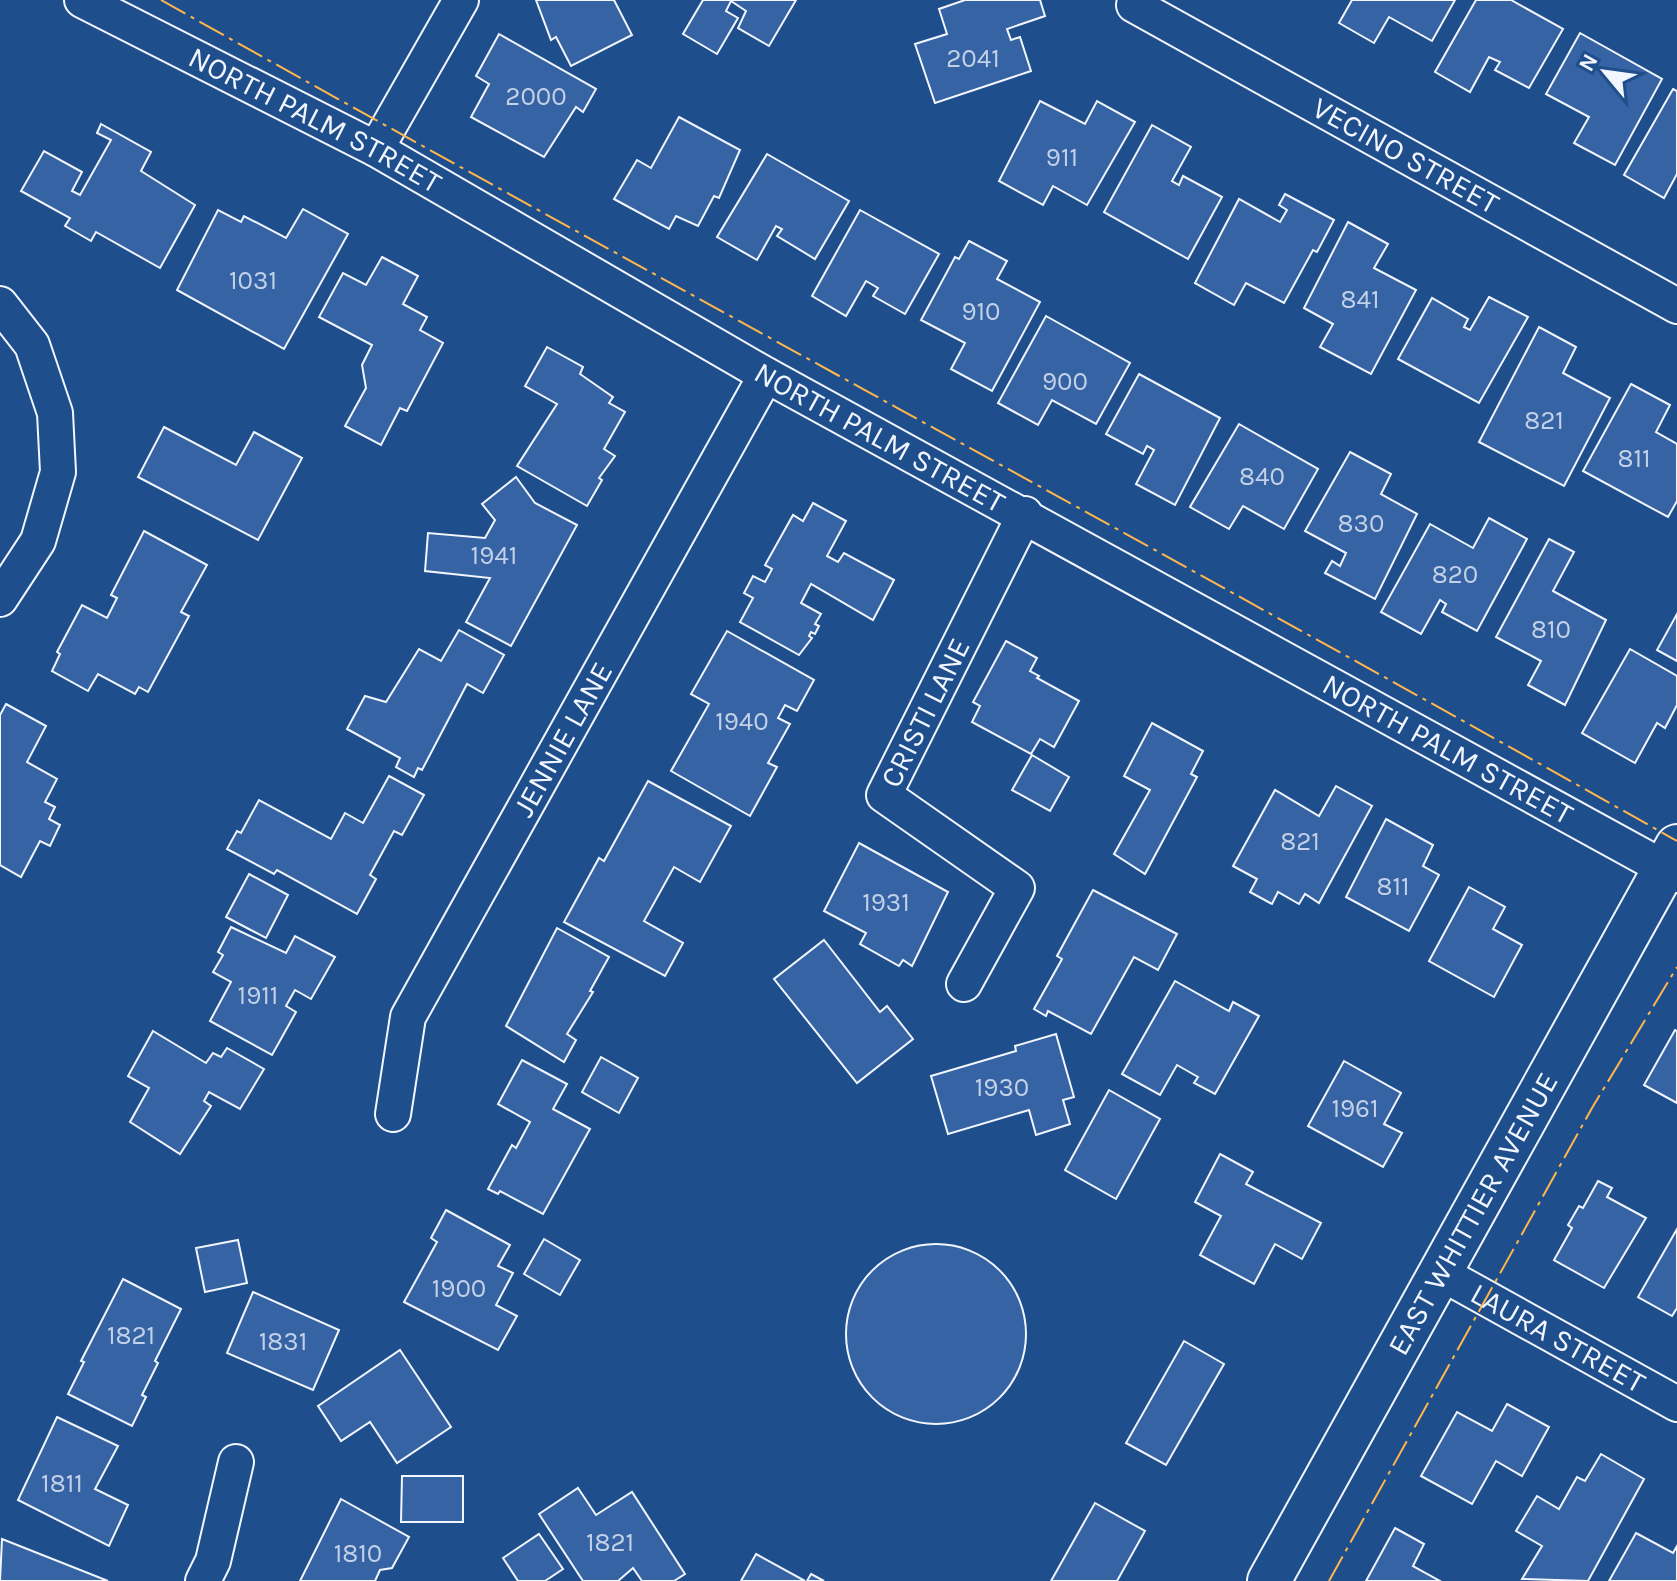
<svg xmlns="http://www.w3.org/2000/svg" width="1677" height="1581" viewBox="0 0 1677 1581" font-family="Karla,sans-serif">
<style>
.building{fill:#3563a3;stroke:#f2f6ff;stroke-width:2}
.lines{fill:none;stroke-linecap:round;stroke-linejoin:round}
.minor-casing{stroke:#f2f6ff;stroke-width:38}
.tertiary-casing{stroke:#f2f6ff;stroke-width:46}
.minor{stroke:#1f4e8c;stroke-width:34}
.tertiary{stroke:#1f4e8c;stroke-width:42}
.power{stroke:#ffb74d;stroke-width:2;stroke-dasharray:28 6 4 6;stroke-linecap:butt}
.labels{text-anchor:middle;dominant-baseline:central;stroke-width:6;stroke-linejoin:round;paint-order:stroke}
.number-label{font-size:26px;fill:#c3d1e8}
.street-label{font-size:30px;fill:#f2f6ff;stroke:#1f4e8c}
</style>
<rect width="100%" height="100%" fill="#1f4e8c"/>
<g class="building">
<polygon points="536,0 614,0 632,35 571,66 556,37 551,40"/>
<polygon points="703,0 702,0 796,0 769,46 738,28 746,11 731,1 726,11 738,18 717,54 683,34"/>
<polygon points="965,0 1040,0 1045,16 1007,29 1011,40 1020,37 1031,71 935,103 915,44 947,34 939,9"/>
<polygon points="1352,0 1455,0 1432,41 1389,17 1374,43 1339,23"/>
<polygon points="1476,0 1511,0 1563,29 1529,88 1495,70 1500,62 1489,57 1470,92 1435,72"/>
<polygon points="1580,33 1662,79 1615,165 1574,143 1589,117 1546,94"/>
<polygon points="499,34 596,89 583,112 576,107 544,157 471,117 489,84 476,76"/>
<polygon points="1673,89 1677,91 1677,174 1664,198 1624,175"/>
<polygon points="1040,101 1085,124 1097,101 1135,122 1087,205 1053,186 1043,205 999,181"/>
<polygon points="679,117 740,150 719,198 714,196 698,226 676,216 669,229 614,199 637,160 651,168"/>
<polygon points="101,124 151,152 141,171 195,205 160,268 96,232 91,241 65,226 70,218 21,191 44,151 82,172 72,191 80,195 111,140 97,133"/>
<polygon points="1152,125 1191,147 1172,181 1179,185 1183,176 1222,197 1188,259 1104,212"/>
<polygon points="767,154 849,201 815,259 777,236 782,229 776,226 757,260 717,237"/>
<polygon points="1285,194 1334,220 1317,252 1313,250 1284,303 1246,283 1234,305 1195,283 1239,199 1280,222 1287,210 1279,205"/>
<polygon points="303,209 348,234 284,349 177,290 218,210 241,222 244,216 286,238"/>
<polygon points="860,210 939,254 905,314 873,296 878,288 866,281 846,316 812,296"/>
<polygon points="1348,222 1388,244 1374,268 1416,290 1371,374 1320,347 1333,324 1304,308"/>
<polygon points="969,241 1007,261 997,279 1040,302 992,391 951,369 965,343 921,320 955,257 959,259"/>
<polygon points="382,257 418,276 403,304 427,317 420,330 443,343 407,411 400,408 381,445 345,426 366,388 362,365 372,345 319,317 343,273 366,285"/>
<polygon points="1489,297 1528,317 1479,403 1398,359 1432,298 1468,319 1464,327 1470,330"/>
<polygon points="1046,316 1130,363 1096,424 1052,400 1038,425 998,403"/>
<polygon points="1539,327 1576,347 1563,373 1610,398 1564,486 1479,442"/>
<polygon points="547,347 583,367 580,374 613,397 609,403 625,412 604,449 615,456 599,478 602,480 587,506 517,466 557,404 525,386"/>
<polygon points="1139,374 1220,418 1175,505 1136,484 1154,450 1147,446 1143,454 1106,434"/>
<polygon points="1631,384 1670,405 1656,432 1677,444 1677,501 1668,517 1583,471"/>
<polygon points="1239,424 1318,469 1284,529 1243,506 1229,529 1190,507"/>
<polygon points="164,427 236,465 254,432 302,458 258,540 138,477"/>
<polygon points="1350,452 1391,474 1381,494 1417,514 1375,599 1325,573 1332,561 1340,566 1346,553 1305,531"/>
<polygon points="516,477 535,503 577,525 511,646 466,622 490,578 425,571 428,533 485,538 495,520 482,504"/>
<polygon points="813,503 846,521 827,556 838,562 844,553 894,580 873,620 811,584 801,603 821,614 815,624 819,626 815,634 811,632 809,636 812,638 799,655 740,622 753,598 744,593 753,576 765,582 772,569 765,565 793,515 803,521"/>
<polygon points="1489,518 1527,539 1477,631 1442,612 1446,604 1440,600 1421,634 1381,612 1430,524 1473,548"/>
<polygon points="144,531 207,565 181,612 189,616 148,692 139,687 135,694 98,674 88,691 52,671 60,654 57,652 82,605 107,618 117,598 111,595"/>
<polygon points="1549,539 1574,552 1553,591 1606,620 1565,705 1528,685 1541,661 1496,637"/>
<polygon points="1677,614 1677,661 1657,650"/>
<polygon points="459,630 504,655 483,693 467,684 422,770 418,768 414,777 396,767 400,758 347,729 365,696 386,702 419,649 441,661"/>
<polygon points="727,631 814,680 797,711 785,705 778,718 790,724 768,763 777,767 750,816 671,771 709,704 691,694"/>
<polygon points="1006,641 1037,658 1030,671 1039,676 1037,678 1079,701 1054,747 1040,739 1031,754 972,722 980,706 973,702"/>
<polygon points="1630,649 1677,676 1677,705 1665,728 1657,723 1635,763 1582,733"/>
<polygon points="6,704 46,726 27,762 57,779 45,802 55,807 49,819 60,825 50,846 40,841 21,877 0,865 0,715"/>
<polygon points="1152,723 1203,751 1191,774 1197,777 1145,874 1114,854 1150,790 1124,776"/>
<polygon points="1032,755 1069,777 1050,811 1012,790"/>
<polygon points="389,776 424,795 402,835 394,831 370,875 376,879 357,914 277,870 274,874 227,849 237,831 241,833 259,800 331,839 345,813 363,823"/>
<polygon points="648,781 731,826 700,882 674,867 644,921 683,943 665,976 564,922 599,858 604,861"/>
<polygon points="1336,786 1372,806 1319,903 1305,894 1299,904 1278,892 1272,904 1250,892 1257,879 1233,866 1275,790 1319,816"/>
<polygon points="1386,819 1433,845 1423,866 1439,875 1409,931 1346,897"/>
<polygon points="859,843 948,892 912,966 903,960 899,966 860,944 866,933 824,911"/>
<polygon points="249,874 288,895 266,938 226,917"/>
<polygon points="1469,887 1505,907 1493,929 1522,945 1494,997 1429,961"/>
<polygon points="1093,890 1177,934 1158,970 1134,957 1091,1034 1048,1011 1046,1016 1034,1009 1062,959 1057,956"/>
<polygon points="231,927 286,953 295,936 335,957 311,999 295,990 286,1006 296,1012 272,1055 210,1021 231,982 213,972 223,955 218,952"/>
<polygon points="557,928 609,957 590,991 593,992 567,1034 576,1040 564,1062 506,1026"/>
<polygon points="824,940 880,1012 887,1006 913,1039 857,1083 774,979"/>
<polygon points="1175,981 1229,1011 1233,1002 1259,1016 1215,1094 1194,1083 1198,1077 1177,1065 1160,1095 1122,1074"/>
<polygon points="1675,1030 1677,1031 1677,1103 1644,1085"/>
<polygon points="153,1031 206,1063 213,1053 221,1057 227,1048 264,1069 240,1109 209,1092 204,1101 211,1106 180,1154 130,1122 149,1088 128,1076"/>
<polygon points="1056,1034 1074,1097 1063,1100 1070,1124 1036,1135 1029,1110 948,1134 931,1076 1016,1051 1015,1046"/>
<polygon points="601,1057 638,1078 619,1113 582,1092"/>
<polygon points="522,1060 567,1084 553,1109 590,1129 543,1214 500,1191 498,1194 488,1189 512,1145 516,1148 530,1122 498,1104"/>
<polygon points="1344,1061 1401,1093 1384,1124 1402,1133 1383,1167 1308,1126"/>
<polygon points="1109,1090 1160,1119 1116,1199 1065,1170"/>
<polygon points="1220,1154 1253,1172 1246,1184 1321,1223 1302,1259 1275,1244 1254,1284 1200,1255 1221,1216 1195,1202"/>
<polygon points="1598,1181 1612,1188 1607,1197 1646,1218 1604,1288 1554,1260 1572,1228 1568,1225 1579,1206 1583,1208"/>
<polygon points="446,1210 510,1245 498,1266 513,1273 496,1305 517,1316 498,1350 404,1302 437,1242 431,1238"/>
<polygon points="1677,1229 1677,1308 1672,1316 1638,1297"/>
<polygon points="544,1239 580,1260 560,1295 524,1274"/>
<polygon points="238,1240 247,1283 205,1292 196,1248"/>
<circle cx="936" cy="1334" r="90"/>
<polygon points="123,1279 181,1309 155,1361 158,1363 142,1395 146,1397 132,1426 68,1394 84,1362 81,1361"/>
<polygon points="253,1292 339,1330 313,1390 227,1353"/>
<polygon points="1184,1341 1224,1364 1166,1465 1126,1443"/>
<polygon points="400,1350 451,1427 397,1463 370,1422 341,1441 318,1406"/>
<polygon points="1507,1404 1549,1427 1522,1476 1496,1461 1472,1504 1421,1476 1457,1412 1492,1431"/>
<polygon points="57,1417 118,1446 95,1489 128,1505 109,1546 18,1500"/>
<polygon points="1601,1454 1644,1479 1588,1581 1522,1579 1542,1546 1516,1531 1537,1496 1559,1509 1577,1477 1585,1481"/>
<polygon points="402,1476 463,1476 463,1522 401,1522"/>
<polygon points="578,1488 596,1515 632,1492 685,1574 674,1581 642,1581 633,1568 618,1581 583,1581 539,1514"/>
<polygon points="341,1499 409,1537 392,1568 380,1570 375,1581 300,1581"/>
<polygon points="1095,1503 1145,1531 1117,1581 1051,1581"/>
<polygon points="1395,1528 1424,1544 1413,1566 1440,1581 1366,1581"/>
<polygon points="1636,1533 1673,1553 1677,1546 1677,1581 1609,1581"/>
<polygon points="539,1534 563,1569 545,1581 518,1581 503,1558"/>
<polygon points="2,1539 108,1581 0,1581"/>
<polygon points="756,1554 805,1581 741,1581"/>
<polygon points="811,1574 824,1581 807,1581"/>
</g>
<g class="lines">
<g class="minor-casing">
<g id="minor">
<path id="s1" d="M82,0L376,149L766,375L1677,875"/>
<path id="s2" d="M1136,0L1134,5L1677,306"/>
<polyline points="376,149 461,0"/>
<polyline points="0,304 32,345 55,413 58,472 38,541 0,599"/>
<path id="s3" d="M964,984L1017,888L884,795L1025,514"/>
<path id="s4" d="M393,1114L408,1017L766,375"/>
<path id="s5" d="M1439,1272L1677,1404"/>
<polyline points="203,1581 213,1561 236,1462"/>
</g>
</g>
<g class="tertiary-casing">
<g id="tertiary">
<path id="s6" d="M1269,1581L1677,846"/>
</g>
</g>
<use href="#minor" class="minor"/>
<use href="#tertiary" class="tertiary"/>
<g class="power">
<path d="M161,0C665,283 1174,557 1677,841"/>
<polyline points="1329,1581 1592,1108 1677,967"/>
</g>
</g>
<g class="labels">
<g class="number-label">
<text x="973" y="58">2041</text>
<text x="536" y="96">2000</text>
<text x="1062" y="157">911</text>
<text x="253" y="280">1031</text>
<text x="1360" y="299">841</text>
<text x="981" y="311">910</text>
<text x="1065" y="381">900</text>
<text x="1544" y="420">821</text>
<text x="1634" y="458">811</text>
<text x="1262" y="476">840</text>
<text x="1361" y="523">830</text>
<text x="494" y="555">1941</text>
<text x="1455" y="574">820</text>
<text x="1551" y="629">810</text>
<text x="742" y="721">1940</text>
<text x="1300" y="841">821</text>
<text x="1393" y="886">811</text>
<text x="886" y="902">1931</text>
<text x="258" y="995">1911</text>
<text x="1002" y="1087">1930</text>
<text x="1355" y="1108">1961</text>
<text x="459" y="1288">1900</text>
<text x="131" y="1335">1821</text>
<text x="283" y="1341">1831</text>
<text x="62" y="1483">1811</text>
<text x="610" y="1542">1821</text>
<text x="358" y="1553">1810</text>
</g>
<g class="street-label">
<text stroke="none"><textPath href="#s1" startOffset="262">NORTH PALM STREET</textPath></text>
<text stroke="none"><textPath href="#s2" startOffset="316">VECINO STREET</textPath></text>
<text stroke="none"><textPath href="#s1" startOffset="910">NORTH PALM STREET</textPath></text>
<text stroke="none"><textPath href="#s3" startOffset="364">CRISTI LANE</textPath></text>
<text stroke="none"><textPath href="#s4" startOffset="416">JENNIE LANE</textPath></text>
<text stroke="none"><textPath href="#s1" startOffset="1558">NORTH PALM STREET</textPath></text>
<text stroke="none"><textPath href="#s6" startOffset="420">EAST WHITTIER AVENUE</textPath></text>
<text stroke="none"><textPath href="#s5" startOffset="136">LAURA STREET</textPath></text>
</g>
</g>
<g transform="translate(1605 72) rotate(299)" stroke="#1f4e8c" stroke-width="6" paint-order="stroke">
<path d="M0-6L14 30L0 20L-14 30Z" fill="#f2f6ff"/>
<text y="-12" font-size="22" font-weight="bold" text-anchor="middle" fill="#f2f6ff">N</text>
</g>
</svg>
